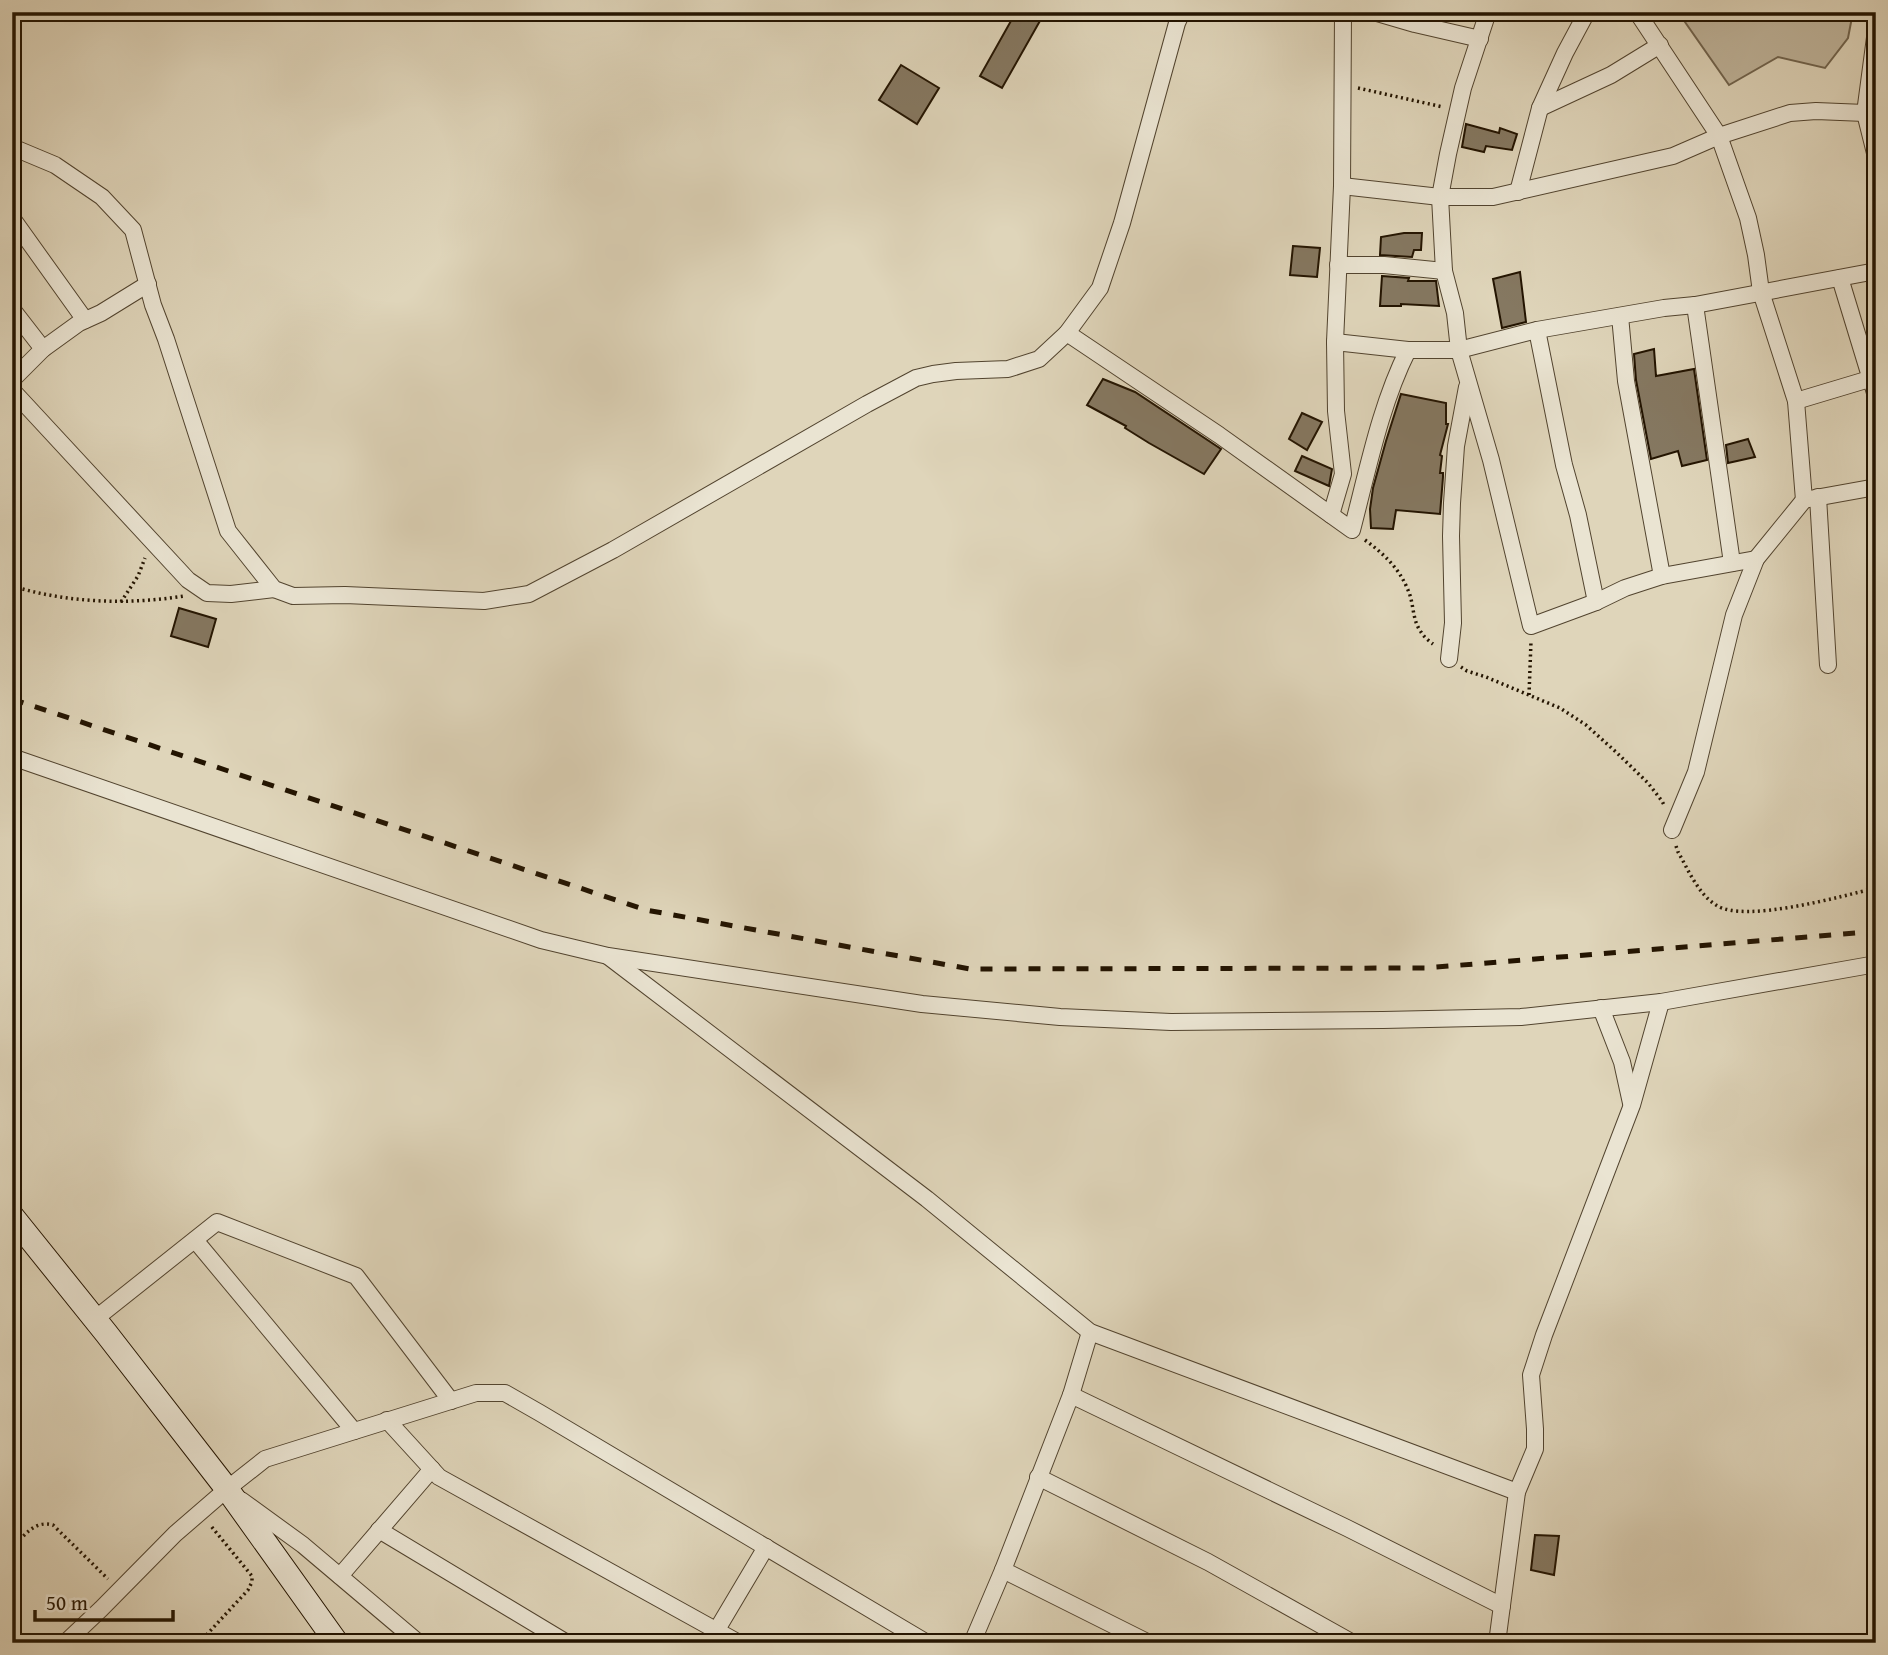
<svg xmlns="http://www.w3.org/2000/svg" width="1888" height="1655" viewBox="0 0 1888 1655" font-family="'Gentium Book Plus',serif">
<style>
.green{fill:#bfb49b;stroke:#71644e;stroke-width:2}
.building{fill:#857861;stroke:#231401;stroke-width:2}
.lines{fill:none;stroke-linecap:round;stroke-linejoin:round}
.street-casing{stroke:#52442f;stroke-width:18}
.secondary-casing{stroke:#231401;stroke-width:25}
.path{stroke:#231401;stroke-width:3.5;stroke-dasharray:2 3.5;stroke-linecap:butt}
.street{stroke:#eae4d2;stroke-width:16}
.secondary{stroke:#eae4d2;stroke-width:23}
.rail{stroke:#231401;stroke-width:5;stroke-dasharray:12 12;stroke-linecap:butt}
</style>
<rect width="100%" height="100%" fill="#dfd5ba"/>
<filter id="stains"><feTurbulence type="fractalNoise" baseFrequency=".00286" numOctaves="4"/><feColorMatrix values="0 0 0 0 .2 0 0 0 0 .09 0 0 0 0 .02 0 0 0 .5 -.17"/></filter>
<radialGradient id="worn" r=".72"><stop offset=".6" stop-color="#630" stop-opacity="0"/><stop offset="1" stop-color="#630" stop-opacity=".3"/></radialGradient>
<polygon class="green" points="1678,12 1853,12 1848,38 1825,68 1778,57 1729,85"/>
<g class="building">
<polygon points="1016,12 1045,12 1002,88 980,76"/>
<polygon points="901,65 939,88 917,124 879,100"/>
<polygon points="1466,124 1499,133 1500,128 1517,134 1512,150 1486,146 1484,152 1462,147"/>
<polygon points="1404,233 1422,233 1421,250 1414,250 1412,257 1380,255 1381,237"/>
<polygon points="1293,246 1320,248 1317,277 1290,275"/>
<polygon points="1520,272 1526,322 1502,328 1493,279"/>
<polygon points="1382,276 1409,278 1408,281 1436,281 1439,306 1401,304 1401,306 1380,306"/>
<polygon points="1654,349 1656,376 1694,369 1707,460 1682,466 1678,451 1651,459 1636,380 1634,354"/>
<polygon points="1103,379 1135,392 1221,449 1204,474 1149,443 1125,428 1126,426 1087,405"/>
<polygon points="1401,394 1446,403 1446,424 1448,424 1440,455 1442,456 1440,473 1443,473 1443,477 1440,514 1396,510 1393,529 1371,528 1370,509 1373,488 1386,441"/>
<polygon points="1302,413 1322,422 1307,450 1289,439"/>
<polygon points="1748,439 1755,457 1728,463 1726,445"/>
<polygon points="1302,456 1332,469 1329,486 1295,471"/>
<polygon points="179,608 216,619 208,647 171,636"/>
<polygon points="1535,1535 1559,1536 1554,1575 1531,1570"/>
</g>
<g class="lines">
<g class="street-casing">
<g id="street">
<polyline points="1374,12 1415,24 1480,39"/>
<polyline points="1488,12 1463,88 1448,154 1440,197 1444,271 1455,313 1459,350 1491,460 1531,626 1596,602 1625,588 1662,576 1756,559"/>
<polyline points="1637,12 1719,136 1748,218 1756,255 1761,292 1796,401 1804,500"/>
<polyline points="1876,30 1865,113 1876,157"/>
<polyline points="1540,108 1611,75 1660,45"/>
<polyline points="12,147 55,165 102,197 133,230 153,305 166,339 228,531 274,589 293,596 345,595 484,601 529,594 613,550 867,404 916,378 933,374 956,371 1008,369 1039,359 1067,333 1100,288 1122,223 1177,23 1182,12"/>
<polyline points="1342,186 1440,197 1493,197 1673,156 1719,136 1790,113 1816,111 1865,113"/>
<polyline points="1518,192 1540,108 1565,53 1587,12"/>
<polyline points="12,218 85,320"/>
<polyline points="1338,265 1384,265 1444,271"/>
<polyline points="1840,278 1876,396"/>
<polyline points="1695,305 1732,563"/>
<polyline points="12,309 43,349"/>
<polyline points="1620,316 1626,381 1662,576"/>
<polyline points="1537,330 1564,465 1578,515 1596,602"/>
<path d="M1067,333L1219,435L1352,530C1368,469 1380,406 1408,350"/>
<polyline points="1335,342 1408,350 1459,350 1537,330 1664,308 1695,305 1876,271"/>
<polyline points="12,380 43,349 79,323 101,313 148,284"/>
<polyline points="12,390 188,580 207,593 231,594 274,589"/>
<polyline points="1796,401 1876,377"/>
<polyline points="1818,497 1828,665"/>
<polyline points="1331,515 1343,474 1336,411 1335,342 1342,186 1343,12"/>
<polyline points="1449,659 1453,623 1451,536 1452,503 1456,446 1467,387"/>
<polyline points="12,757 541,940 608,956 922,1004 1060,1017 1171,1022 1383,1020 1521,1017 1661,1002 1876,964"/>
<polyline points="1672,830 1696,772 1734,615 1756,559 1804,500 1876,487"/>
<polyline points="609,957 927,1199 1090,1332 1517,1492"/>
<polyline points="1601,1008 1622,1062 1631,1103"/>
<polyline points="195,1240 354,1431"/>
<polyline points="95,1319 217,1222 356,1276 451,1401"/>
<polyline points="1071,1395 1090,1332"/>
<polyline points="387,1420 439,1477 739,1643"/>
<polyline points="1038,1477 1208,1562 1353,1643"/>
<polyline points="241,1500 303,1545 419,1643"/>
<polyline points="379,1530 567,1643"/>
<polyline points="340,1576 432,1469"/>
<polyline points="65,1643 101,1609 175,1534 227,1489 265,1459 476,1393 505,1393 540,1413 927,1643"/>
<polyline points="709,1643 766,1547"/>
<polyline points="972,1643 1003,1570"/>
<polyline points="1149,1643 1003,1570 1071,1395 1347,1528 1502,1606"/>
<polyline points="1497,1643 1517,1492 1535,1449 1535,1429 1531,1375 1544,1335 1632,1105 1661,1002"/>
</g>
</g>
<g class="secondary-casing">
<polyline id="secondary" points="12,1216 106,1333 227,1489 337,1643"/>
</g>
<g class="path">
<polyline points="1358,88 1443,107"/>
<path d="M1365,540C1384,554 1399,568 1408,590C1414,603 1412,620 1421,632C1424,637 1429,641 1433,644"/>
<path d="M12,586C68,603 127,605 184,596"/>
<polyline points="121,602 138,576 145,558"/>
<polyline points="1461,667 1467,671 1486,677 1560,708 1586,725 1616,752 1648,783 1662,801 1664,805"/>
<polyline points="1529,695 1531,641"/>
<path d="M1676,846L1678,852C1688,869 1698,894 1716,905C1744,924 1842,896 1876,888"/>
<path d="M12,1548C25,1535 34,1520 53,1525L108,1579"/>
<polyline points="199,1643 248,1590 252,1582 252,1576 211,1526"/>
</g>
<use href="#street" class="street"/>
<use href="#secondary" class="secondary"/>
<polyline class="rail" points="12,699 646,910 970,969 1425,968 1856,933 1876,927"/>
</g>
<rect width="1888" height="1655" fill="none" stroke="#dfd5ba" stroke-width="42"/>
<rect x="14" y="14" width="1860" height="1627" fill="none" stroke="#231401" stroke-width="3.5"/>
<rect x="21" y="21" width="1846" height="1613" fill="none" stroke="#231401" stroke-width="2"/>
<path d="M35 1610v10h138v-10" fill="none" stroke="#231401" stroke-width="3.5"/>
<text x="46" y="1610" font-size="21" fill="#231401" stroke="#eae4d2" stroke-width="5" paint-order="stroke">50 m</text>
<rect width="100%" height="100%" filter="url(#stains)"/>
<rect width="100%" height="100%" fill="url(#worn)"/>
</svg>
